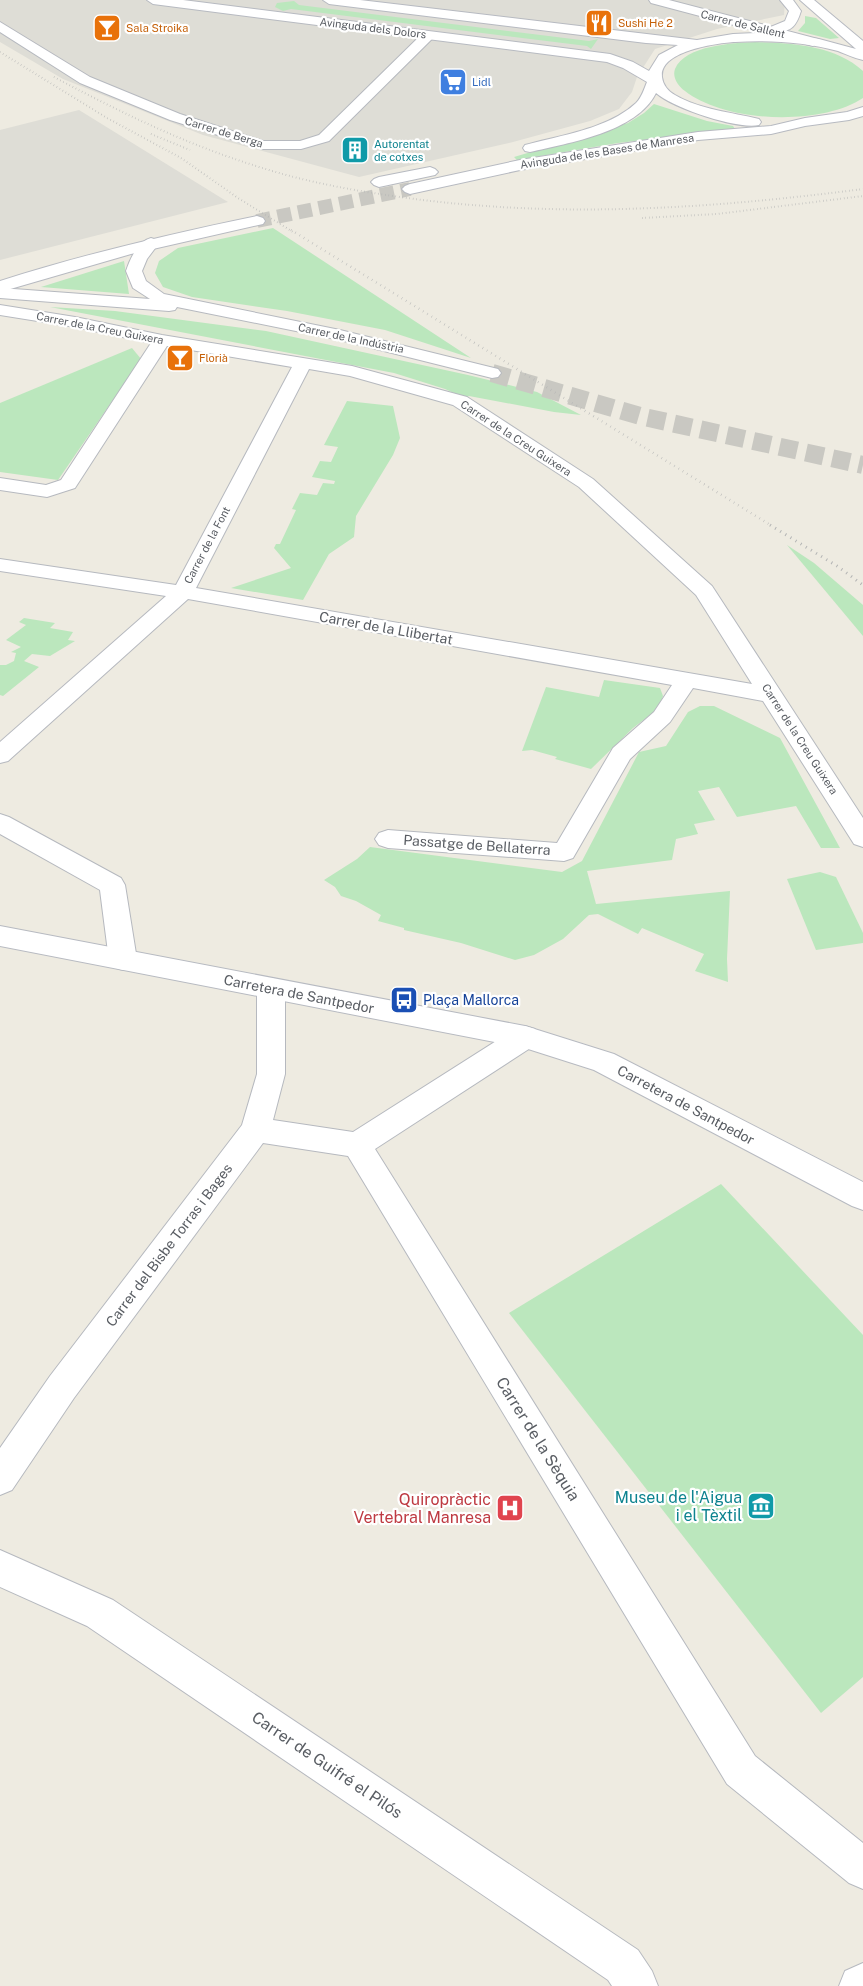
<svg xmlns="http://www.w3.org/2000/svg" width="863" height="1986" viewBox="0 0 863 1986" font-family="'Public Sans',sans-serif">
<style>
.industrial{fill:#deddd6}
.green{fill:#bbe7bd}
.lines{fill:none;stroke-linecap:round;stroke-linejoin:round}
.street-tunnel{stroke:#c9c8c2;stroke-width:18;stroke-dasharray:18 9;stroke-linecap:butt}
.secondary-tunnel{stroke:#c9c8c2;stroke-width:14;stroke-dasharray:14 7;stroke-linecap:butt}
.street-casing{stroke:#b6b9bf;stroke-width:2}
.secondary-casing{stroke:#b7bac1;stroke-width:2}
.street{fill:#fff;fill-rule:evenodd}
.secondary{fill:#fff;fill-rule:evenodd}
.rail-far2{stroke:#b3b4b4;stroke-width:2;stroke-dasharray:0.5 3;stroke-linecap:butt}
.rail-far1{stroke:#b3b4b4;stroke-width:2.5;stroke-dasharray:0.5 4.5;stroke-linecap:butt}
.rail{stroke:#b3b4b4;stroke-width:3;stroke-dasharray:1 5;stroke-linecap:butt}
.labels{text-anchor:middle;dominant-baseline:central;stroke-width:4.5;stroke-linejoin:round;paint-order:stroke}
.far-food-label{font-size:11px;fill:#c56008;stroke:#fff;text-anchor:start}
.far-street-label{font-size:11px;fill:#595d63;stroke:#fff}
.far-shop-label{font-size:11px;fill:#366cbe;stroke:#fff;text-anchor:start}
.far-culture-label{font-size:11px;fill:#0d838f;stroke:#fff;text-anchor:start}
.street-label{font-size:14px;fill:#595d63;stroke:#fff}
.transit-label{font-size:14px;fill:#164399;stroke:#fff;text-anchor:start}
.near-street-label{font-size:16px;fill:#595d63;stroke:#fff}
.near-culture-label{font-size:16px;fill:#0d838f;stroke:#fff;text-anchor:end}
.near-health-label{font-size:16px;fill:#be3a42;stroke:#fff;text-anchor:end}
</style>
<rect width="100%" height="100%" fill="#eeebe1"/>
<g class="industrial">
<polygon points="0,0 785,0 784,15 717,29 655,49 637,77 632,92 619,109 590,121 513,142 359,177 203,135 63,79 0,42"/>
<polygon points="79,110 223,199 228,202 0,260 0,130"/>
</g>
<g class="green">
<polygon points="294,1 299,5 589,41 598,39 591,49 587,46 291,9 283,11 275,7 277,3"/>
<polygon points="805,16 816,18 839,38 830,39 798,31 805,23"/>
<path d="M755,42C791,43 835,45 863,71V98C821,126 726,123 685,91C678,86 672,77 675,69C685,45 734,43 755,42Z"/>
<polygon points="654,104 707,121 733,126 735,129 618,143 517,160 514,157 628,123 644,113"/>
<polygon points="273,228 471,358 385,330 287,311 192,297 163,287 155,273 159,261 178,248"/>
<polygon points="124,261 129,294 41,287"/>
<polygon points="50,307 115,311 266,331 468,375 537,392 581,415 554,412 469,396 465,398 445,389 394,373"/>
<polygon points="132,348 141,359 58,480 0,472 0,403"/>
<polygon points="347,401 393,406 400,438 393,455 356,516 354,537 329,554 303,600 231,588 291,568 274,548 276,544 280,544 296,510 292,509 300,493 317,495 323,483 334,484 335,481 312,477 320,461 331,462 338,447 324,445"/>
<polygon points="787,545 814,563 863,605 863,636"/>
<polygon points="24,618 55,623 50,628 73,632 68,640 75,641 50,656 32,654 24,661 39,667 3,696 0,695 0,665 6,665 14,661 16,653 11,652 21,647 6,640 26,625 19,622"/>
<polygon points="604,680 660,688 663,696 658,709 633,728 591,769 555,759 557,757 532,750 522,751 546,687 599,697"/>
<polygon points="700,706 714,706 780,738 840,848 821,848 796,806 737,817 719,787 698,791 715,820 694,824 698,834 676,839 672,860 587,871 596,904 730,891 727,959 728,982 695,971 704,954 642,928 638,934 598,914 589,915 563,939 534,955 515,960 461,943 404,930 404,928 378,921 381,915 356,901 341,896 335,887 324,880 357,859 370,847 562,872 582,861 639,752 666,746 688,712"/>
<polygon points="820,872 836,877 863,933 863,943 816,950 787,879"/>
<polygon points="721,1184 863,1335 863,1677 821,1713 509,1313"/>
</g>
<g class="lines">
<polyline class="street-tunnel" points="492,373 644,417 863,465"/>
<polyline class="secondary-tunnel" points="257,221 410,189"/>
<g class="street-casing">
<g id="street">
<polygon points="649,0 669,0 818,39 820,42 813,46 651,3"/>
<polygon points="0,22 90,77 180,114 263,141 300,141 319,135 424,32 434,32 436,35 329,141 301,149 262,149 170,120 80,83 0,32"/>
<path d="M151,238L157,240L159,243L147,259L142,271L146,281L164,294L340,330L498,369L501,373L498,377L492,378L340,340L177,307L175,310L169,311L0,298V288L150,299L133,288L126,271C130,259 138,241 151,238Z"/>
<path d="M0,305L75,317L162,335L352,366L467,397L593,479L712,586L863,818V847L854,844L763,701L693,688L670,722L630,759L573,858L564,861L388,848L379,845L375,839L379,833L388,830L557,843L613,748L654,712L672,685L188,599L8,761L0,763V742L166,596L0,571V559L176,585L292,367L167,346L75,488L47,497L0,490V478L46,485L61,480L151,343L75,327L0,315ZM309,369L350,376L453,405L579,487L696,595L752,684L196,588Z"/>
<polygon points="0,814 9,817 121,878 125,885 137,960 133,967 123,970 113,967 109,960 100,890 0,834"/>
<polygon points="271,978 281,981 285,988 285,1074 273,1120 353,1132 515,1029 525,1026 535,1029 539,1037 535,1045 375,1149 755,1756 863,1843 863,1889 849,1883 727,1784 348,1156 263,1143 74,1398 12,1490 0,1495 0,1448 50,1376 242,1125 257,1074 257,988 261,981"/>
<polygon points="0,1550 113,1600 638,1950 652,1971 658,1986 612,1986 608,1980 87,1626 0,1587"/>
<polygon points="863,1963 863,1986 839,1986 845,1971"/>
</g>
</g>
<g class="secondary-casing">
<g id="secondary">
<path d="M147,0H183L610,54L633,62L649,71L659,55L678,45L646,43L329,4L323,0H360L697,40L733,34L756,33L785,21L789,11L780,0H793L801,11C796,27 792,30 776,34L819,39L856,49L800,0H814L863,41V60C854,58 846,54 838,51C805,42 769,40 735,42C717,43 659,51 662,77C663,85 668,91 675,95C701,110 731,112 759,119L761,122L759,125C738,130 673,108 656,93C637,132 569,143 530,152L525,151L523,148L525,145C561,135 608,129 636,103C642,97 644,89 647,82L623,68L607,62L153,4Z"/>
<polygon points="863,107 863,116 849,120 805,126 771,134 698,140 520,170 410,194 405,192 402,189 405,186 410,184 520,160 698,132 771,126 805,118 847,112"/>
<polygon points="430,167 435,169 438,172 435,175 379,187 374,185 371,182 374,179 379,177"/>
<path d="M257,216L263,218L265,221L263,224L131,254L0,292V281C84,254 170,234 257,216Z"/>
<polygon points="0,926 525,1026 614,1054 863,1182 863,1210 852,1206 594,1070 525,1048 0,946"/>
</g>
</g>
<use href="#street" class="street"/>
<use href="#secondary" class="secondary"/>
<g class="rail-far2">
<polyline points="0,52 107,118 181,158 238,198 293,232"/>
<path d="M54,77C118,111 183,143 253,165C301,181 350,190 400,197C555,219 708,209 863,189"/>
<polyline points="151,134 190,150"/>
<polyline points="642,218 717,214 863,196"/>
</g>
<polyline class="rail-far1" points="291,230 772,526"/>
<polyline class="rail" points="770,525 837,566 863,585"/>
</g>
<defs>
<g id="restaurant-square" transform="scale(1.4375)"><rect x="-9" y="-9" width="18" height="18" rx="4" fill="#e8710a" stroke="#fff"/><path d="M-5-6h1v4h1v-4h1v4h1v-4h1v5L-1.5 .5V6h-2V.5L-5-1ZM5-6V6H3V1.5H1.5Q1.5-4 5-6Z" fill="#fff"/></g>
<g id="bar-square" transform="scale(1.4375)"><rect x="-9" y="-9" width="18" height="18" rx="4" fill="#e8710a" stroke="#fff"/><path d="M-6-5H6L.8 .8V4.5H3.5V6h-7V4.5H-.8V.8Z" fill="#fff"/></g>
<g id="supermarket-square" transform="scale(1.4375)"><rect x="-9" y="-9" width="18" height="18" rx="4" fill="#3f7fe0" stroke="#fff"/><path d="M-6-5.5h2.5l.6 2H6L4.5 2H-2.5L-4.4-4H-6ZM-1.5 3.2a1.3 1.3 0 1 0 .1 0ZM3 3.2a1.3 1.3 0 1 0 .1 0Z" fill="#fff"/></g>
<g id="building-square" transform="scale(1.4375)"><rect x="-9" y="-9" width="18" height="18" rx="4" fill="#0f9aa8" stroke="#fff"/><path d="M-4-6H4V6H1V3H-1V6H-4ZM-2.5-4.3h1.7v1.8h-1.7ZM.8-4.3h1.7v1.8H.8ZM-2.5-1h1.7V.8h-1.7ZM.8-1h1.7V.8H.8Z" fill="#fff"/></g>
<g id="bus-square" transform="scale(1.4375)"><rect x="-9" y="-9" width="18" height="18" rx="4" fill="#1a4fb4" stroke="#fff"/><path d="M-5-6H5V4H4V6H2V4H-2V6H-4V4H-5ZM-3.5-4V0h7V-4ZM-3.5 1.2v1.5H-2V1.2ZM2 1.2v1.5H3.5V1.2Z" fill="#fff"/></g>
<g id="museum-square" transform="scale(1.4375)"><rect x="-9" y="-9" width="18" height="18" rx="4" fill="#0f9aa8" stroke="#fff"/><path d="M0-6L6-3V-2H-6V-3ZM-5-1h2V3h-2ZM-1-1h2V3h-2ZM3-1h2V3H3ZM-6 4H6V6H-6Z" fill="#fff"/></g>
<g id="hospital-square" transform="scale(1.4375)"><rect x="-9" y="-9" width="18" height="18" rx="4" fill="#e0444e" stroke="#fff"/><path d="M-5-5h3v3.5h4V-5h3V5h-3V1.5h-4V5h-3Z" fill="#fff"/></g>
</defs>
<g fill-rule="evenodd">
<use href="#restaurant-square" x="599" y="23"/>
<use href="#bar-square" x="107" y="28"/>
<use href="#supermarket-square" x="453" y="82"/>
<use href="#building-square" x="355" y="150"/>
<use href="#bar-square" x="180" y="358"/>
<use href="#bus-square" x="404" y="1000"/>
<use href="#museum-square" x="761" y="1506"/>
<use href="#hospital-square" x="510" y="1508"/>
</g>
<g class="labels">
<g class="far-food-label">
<text x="618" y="23">Sushi He 2</text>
<text x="126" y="28">Sala Stroika</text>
<text x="199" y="358">Florià</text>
</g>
<g class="far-street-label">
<text transform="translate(743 24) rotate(14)">Carrer de Sallent</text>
<text transform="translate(373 28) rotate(7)">Avinguda dels Dolors</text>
<text transform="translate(224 132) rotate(17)">Carrer de Berga</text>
<text transform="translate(607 151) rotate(-9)">Avinguda de les Bases de Manresa</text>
<text transform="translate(100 328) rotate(11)">Carrer de la Creu Guixera</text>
<text transform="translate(351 338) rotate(12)">Carrer de la Indústria</text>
<text transform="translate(516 438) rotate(33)">Carrer de la Creu Guixera</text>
<text transform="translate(207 545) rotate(-62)">Carrer de la Font</text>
<text transform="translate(800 739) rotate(57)">Carrer de la Creu Guixera</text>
</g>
<g class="far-shop-label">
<text x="472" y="82">Lidl</text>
</g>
<g class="far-culture-label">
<text x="374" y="144">Autorentat<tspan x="374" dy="13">de cotxes</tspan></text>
</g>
<g class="street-label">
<text transform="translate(386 628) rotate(10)">Carrer de la Llibertat</text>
<text transform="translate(477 845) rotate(4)">Passatge de Bellaterra</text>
<text transform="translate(299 994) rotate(11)">Carretera de Santpedor</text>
<text transform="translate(686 1105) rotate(28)">Carretera de Santpedor</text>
<text transform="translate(169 1245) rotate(-53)">Carrer del Bisbe Torras i Bages</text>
</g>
<g class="transit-label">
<text x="423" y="1000">Plaça Mallorca</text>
</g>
<g class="near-street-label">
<text transform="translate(538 1439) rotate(58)">Carrer de la Sèquia</text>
<text transform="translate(327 1765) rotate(34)">Carrer de Guifré el Pilós</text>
</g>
<g class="near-culture-label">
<text x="742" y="1497">Museu de l'Aigua<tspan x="742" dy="18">i el Tèxtil</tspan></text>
</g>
<g class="near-health-label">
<text x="491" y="1499">Quiropràctic<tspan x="491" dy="18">Vertebral Manresa</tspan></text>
</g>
</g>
</svg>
